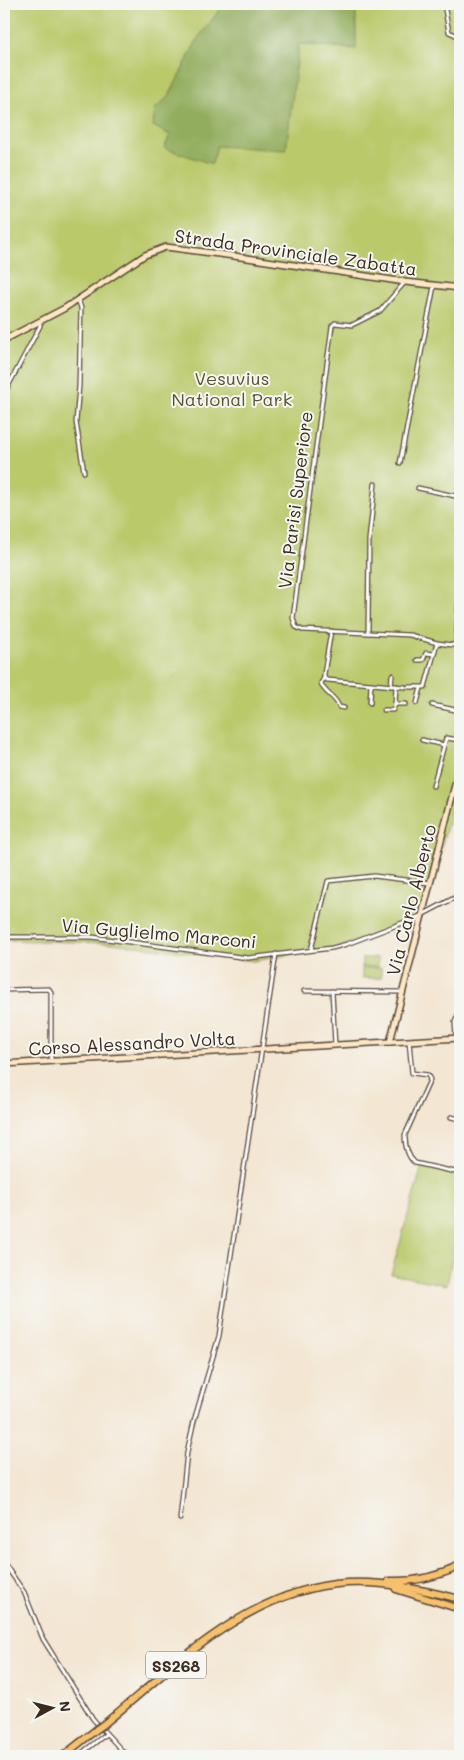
<svg xmlns="http://www.w3.org/2000/svg" width="464" height="1760" viewBox="0 0 464 1760" font-family="Mali,sans-serif">
<style>
.green{fill:#bac96b;stroke:#7a7a44}
.forest{fill:#93ad5f;stroke:#676c3e}
.lines{fill:none;stroke-linecap:round;stroke-linejoin:round}
.street-casing{stroke:#574639;stroke-width:5.5}
.secondary-casing{stroke:#574639;stroke-width:8}
.highway-casing{stroke:#574639;stroke-width:9}
.street{stroke:#fff;stroke-width:3}
.secondary{stroke:#fce6c4;stroke-width:5}
.highway{stroke:#f7c06c;stroke-width:6}
.highway-bridge-casing{stroke:#574639;stroke-width:9;stroke-linecap:butt}
.highway-bridge{stroke:#f7c06c;stroke-width:6}
.labels{text-anchor:middle;dominant-baseline:central;stroke-width:4;stroke-linejoin:round;paint-order:stroke}
.shield{fill:#f6f6f2;stroke:#73675e;stroke-width:1}
.shield-label{font-size:16px;font-weight:bold;fill:#3b2a1e}
.street-label{font-size:18px;fill:#3b2a1e;stroke:#f6f6f2}
.park-label{font-size:18px;fill:#5b5231;stroke:#f6f6f2}
</style>
<rect width="100%" height="100%" fill="#f6f6f2"/>
<filter id="ink" filterUnits="userSpaceOnUse"><feTurbulence type="fractalNoise" baseFrequency=".02" numOctaves="2"/><feDisplacementMap in="SourceGraphic" scale="10" xChannelSelector="R" yChannelSelector="G"/><feConvolveMatrix kernelMatrix="1 2 1 2 8 2 1 2 1" color-interpolation-filters="sRGB"/></filter>
<filter id="wash" filterUnits="userSpaceOnUse"><feTurbulence type="fractalNoise" baseFrequency=".0096" numOctaves="4" result="noise"/><feDisplacementMap in="SourceGraphic" scale="20" xChannelSelector="R" yChannelSelector="G"/><feGaussianBlur stdDeviation="1.12" result="paint"/><feColorMatrix in="noise" values="0 0 0 0 0 0 0 0 0 0 0 0 0 0 0 0 0 1.4 0 .05"/><feComposite in="paint" operator="in"/></filter>
<g filter="url(#wash)">
<rect width="100%" height="100%" fill="#f3e6d2"/>
<g class="green">
<polygon points="4,4 460,4 460,772 457,784 458,787 423,914 416,920 349,944 326,951 310,951 254,961 112,943 4,940"/>
<rect x="362" y="958" width="16" height="9"/>
<rect x="362" y="968" width="19" height="10"/>
<polygon points="422,1166 460,1173 460,1216 447,1285 391,1274"/>
</g>
<polygon class="forest" points="223,4 353,4 356,8 356,49 299,44 286,150 217,146 212,164 164,148 170,135 153,126 155,109 169,96 198,38 221,8"/>
</g>
<g filter="url(#ink)">
<g class="lines">
<g class="street-casing">
<g id="street">
<polyline points="351,4 352,4"/>
<polyline points="444,4 449,32 460,37"/>
<polyline points="405,282 380,311 352,325 335,323 332,326 293,618 296,627 302,630 410,635 437,643 460,646"/>
<polyline points="78,299 81,308 79,386 76,422 84,472"/>
<polyline points="4,394 40,326 40,322"/>
<polyline points="400,463 434,286"/>
<polyline points="418,488 460,497"/>
<polyline points="331,631 324,674 324,678 327,680 405,687"/>
<polyline points="368,633 369,540 375,484"/>
<polyline points="456,645 460,580"/>
<polyline points="417,660 423,660 426,653 434,654"/>
<path d="M324,678L321,683C324,694 336,696 339,707L344,708"/>
<polyline points="391,686 392,675"/>
<polyline points="408,687 425,687 437,643"/>
<polyline points="370,703 371,684"/>
<polyline points="417,703 421,688"/>
<polyline points="395,704 406,704"/>
<polyline points="432,705 460,711"/>
<polyline points="384,710 393,710 395,704 396,686"/>
<polyline points="422,740 444,745"/>
<polyline points="433,786 446,738 460,740"/>
<polyline points="4,937 92,937 248,958 332,948 347,944 418,917 460,895"/>
<polyline points="311,950 328,881 374,876 430,883"/>
<polyline points="4,990 49,989 51,992 51,1061"/>
<polyline points="304,991 402,992"/>
<polyline points="332,991 335,1045"/>
<polyline points="456,1038 455,1022 460,1010"/>
<path d="M409,1041L412,1073L428,1075L430,1080L405,1135C405,1146 407,1156 415,1163L460,1173"/>
<polyline points="451,1117 460,1119"/>
<polyline points="180,1519 187,1452 194,1421 219,1336 276,954"/>
<polyline points="4,1563 24,1592 43,1639 93,1719 127,1756"/>
<polyline points="78,1756 106,1734"/>
</g>
</g>
<g class="secondary-casing">
<g id="secondary">
<polyline points="4,340 65,308 145,255 166,247 234,256 405,282 460,288"/>
<polyline points="390,1042 460,765"/>
<polyline points="4,1064 460,1038"/>
</g>
</g>
<g class="highway-casing">
<g id="highway">
<path d="M389,1581C415,1582 437,1577 460,1566"/>
<polyline points="396,1589 460,1609"/>
<path d="M104,1724C176,1665 249,1589 347,1583C386,1581 423,1590 460,1599"/>
<polyline points="63,1756 97,1729"/>
</g>
</g>
<use href="#street" class="street"/>
<use href="#secondary" class="secondary"/>
<use href="#highway" class="highway"/>
<g class="highway-bridge-casing">
<polyline id="highway-bridge" points="97,1729 104,1724"/>
</g>
<use href="#highway-bridge" class="highway-bridge"/>
</g>
</g>
<g class="labels">
<rect class="shield" x="146" y="1651.5" width="60" height="27" rx="4"/>
<g class="shield-label">
<text x="176" y="1665">SS268</text>
</g>
<g class="street-label">
<text transform="translate(296 252) rotate(8)">Strada Provinciale Zabatta</text>
<text transform="translate(295 500) rotate(-83)">Via Parisi Superiore</text>
<text transform="translate(411 900) rotate(-76)">Via Carlo Alberto</text>
<text transform="translate(159 933) rotate(5)">Via Guglielmo Marconi</text>
<text transform="translate(132 1043) rotate(-3)">Corso Alessandro Volta</text>
</g>
<g class="park-label">
<text x="232" y="378">Vesuvius<tspan x="232" dy="21">National Park</tspan></text>
</g>
</g>
<rect width="464" height="1760" fill="none" stroke="#f6f6f2" stroke-width="20"/>
<g transform="translate(52 1708) rotate(83)" stroke="#f6f6f2" stroke-width="4" paint-order="stroke">
<path d="M0-4L9 19L0 12L-9 19Z" fill="#3b2a1e"/>
<text y="-8" font-size="14" font-weight="bold" text-anchor="middle" fill="#3b2a1e">N</text>
</g>
</svg>
